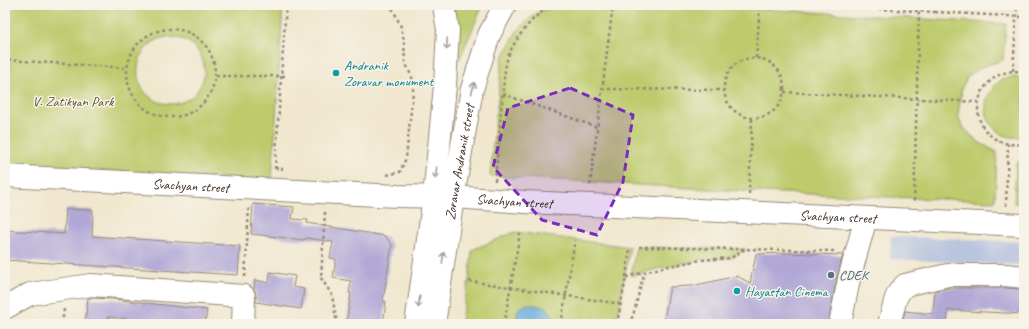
<svg xmlns="http://www.w3.org/2000/svg" width="1029" height="329" viewBox="0 0 1029 329" font-family="Caveat,sans-serif">
<style>
.industrial{fill:#b9c5de}
.green{fill:#bdcb6d;stroke:#7c7a46;fill-rule:evenodd}
.water{fill:#66abdc;stroke:#506a7d}
.building{fill:#b1a8d6}
.lines{fill:none;stroke-linecap:round;stroke-linejoin:round}
.minor-casing{stroke:#968876;stroke-width:24}
.major-casing{stroke:#968876;stroke-width:24}
.path{stroke:#968876;stroke-width:2.5;stroke-dasharray:3 3;stroke-linecap:butt}
.minor{stroke:#fff;stroke-width:22}
.major{stroke:#fff;stroke-width:22}
.oneway{stroke:#a79f9a}
.marked{fill:#7b2cbf;fill-opacity:0.2;stroke:#7b2cbf;stroke-width:3;stroke-dasharray:8 5;stroke-linejoin:round}
.culture-dot{fill:#0f9aa8;stroke:#f7f3e8;stroke-width:1.5}
.service-dot{fill:#5c6f8a;stroke:#f7f3e8;stroke-width:1.5}
.labels{text-anchor:middle;dominant-baseline:central;stroke-width:3;stroke-linejoin:round;paint-order:stroke}
.culture-label{font-size:14px;fill:#0d838f;stroke:#f7f3e8;text-anchor:start}
.park-label{font-size:14px;fill:#5c5232;stroke:#f7f3e8}
.street-label{font-size:14px;fill:#3b2a1e;stroke:#f7f3e8}
.service-label{font-size:14px;fill:#4e5e75;stroke:#f7f3e8;text-anchor:start}
</style>
<rect width="100%" height="100%" fill="#f7f3e8"/>
<filter id="ink" filterUnits="userSpaceOnUse"><feTurbulence type="fractalNoise" baseFrequency=".025" numOctaves="2"/><feDisplacementMap in="SourceGraphic" scale="8" xChannelSelector="R" yChannelSelector="G"/><feConvolveMatrix kernelMatrix="1 2 1 2 8 2 1 2 1" color-interpolation-filters="sRGB"/></filter>
<filter id="wash" filterUnits="userSpaceOnUse"><feTurbulence type="fractalNoise" baseFrequency=".012" numOctaves="4" result="noise"/><feDisplacementMap in="SourceGraphic" scale="16" xChannelSelector="R" yChannelSelector="G"/><feGaussianBlur stdDeviation="0.9" result="paint"/><feColorMatrix in="noise" values="0 0 0 0 0 0 0 0 0 0 0 0 0 0 0 0 0 1.4 0 .05"/><feComposite in="paint" operator="in"/></filter>
<g filter="url(#wash)">
<rect width="100%" height="100%" fill="#f0e7ce"/>
<polygon class="industrial" points="891,236 1024,242 1024,265 890,259"/>
<g class="green">
<path d="M5,5H283L272,181L5,165ZM167,37C175,37 183,38 190,43C203,52 209,72 200,86C199,88 197,92 195,94C181,108 156,107 144,91C132,75 138,50 155,41C158,39 163,38 167,37Z"/>
<polygon points="453,5 483,5 459,60"/>
<polygon points="564,5 648,5 761,9 1006,24 1003,60 984,66 968,76 962,87 958,115 961,125 971,135 980,143 997,152 995,201 757,192 490,176 502,59 517,31 535,14 555,6"/>
<path d="M1013,77L1024,78V136C996,144 975,113 992,89C995,85 999,81 1004,79C1007,78 1010,78 1013,77Z"/>
<polygon points="1024,158 1024,203 1014,203 1016,163"/>
<polygon points="515,232 630,247 616,324 460,324 469,281 472,250"/>
<polygon points="636,247 746,249 731,258 701,260 664,267 631,276"/>
</g>
<polygon class="water" points="527,304 546,307 553,315 551,324 515,324 518,309"/>
<g id="blocks">
<g class="building">
<polygon points="253,204 294,207 292,219 308,220 307,223 385,236 392,245 383,301 386,302 383,324 346,324 351,293 349,293 351,281 333,278 336,259 330,258 333,242 306,238 305,240 251,234"/>
<polygon points="66,209 93,210 92,236 240,246 238,275 5,260 5,230 64,234"/>
<polygon points="785,253 843,255 837,276 828,324 663,324 670,287 692,286 737,276 750,283 756,254"/>
<polygon points="270,272 295,276 293,287 304,289 301,309 256,302 256,296 255,291 254,289 255,280 269,283"/>
<polygon points="949,288 1004,288 1024,289 1024,314 948,310 947,324 902,324 905,311 933,314 935,291"/>
<polygon points="88,298 112,299 207,310 205,324 174,324 108,317 107,324 85,324"/>
</g>
</g>
</g>
<g filter="url(#ink)">
<use href="#blocks" fill-opacity="0" stroke="#968876" stroke-width="1"/>
<g class="lines">
<g class="minor-casing">
<g id="minor">
<path id="s1" d="M5,176L397,196L453,197L525,202L1024,225"/>
<polyline points="5,308 30,294 91,285 244,296 243,324"/>
<polyline points="840,324 849,279 866,218"/>
<polyline points="889,324 896,298 899,292 905,285 948,275 1005,275 1024,277"/>
</g>
</g>
<g class="major-casing">
<g id="major">
<polyline points="416,324 434,197 445,86 448,30 444,5"/>
<path id="s2" d="M434,324L453,197L472,89L489,35L505,5"/>
</g>
</g>
<g class="path">
<polyline points="807,5 935,12 935,5"/>
<polyline points="935,12 1024,17"/>
<circle cx="171" cy="73" r="44"/>
<path d="M5,47C9,55 9,64 5,71"/>
<circle cx="754" cy="88" r="30"/>
<polyline points="756,58 760,5"/>
<polyline points="8,60 126,68"/>
<polyline points="1013,71 1017,5"/>
<path d="M1024,72C983,64 961,116 994,138C1003,144 1013,146 1024,143"/>
<polyline points="216,76 287,76"/>
<polyline points="602,89 723,90"/>
<polyline points="784,92 978,102"/>
<polyline points="503,94 597,127"/>
<polyline points="275,168 283,169"/>
<polyline points="275,169 286,5"/>
<polyline points="387,175 400,172 406,158 414,82 405,62 404,41 401,27 394,11 389,5"/>
<path d="M495,181L504,79C505,70 506,62 509,54C517,36 535,13 553,5"/>
<polyline points="590,185 613,5"/>
<polyline points="749,194 752,119"/>
<polyline points="914,201 919,11"/>
<polyline points="1006,206 1008,144"/>
<polyline points="325,212 321,278 332,295 337,324"/>
<polyline points="639,247 836,251"/>
<polyline points="245,277 249,207"/>
<polyline points="626,277 664,267 701,260 731,258 745,249"/>
<polyline points="469,281 621,304"/>
<polyline points="62,324 64,309"/>
<polyline points="504,324 520,233"/>
<polyline points="561,324 575,240"/>
<polyline points="617,324 626,277 630,247"/>
<polyline points="628,324 633,316 644,273"/>
</g>
<use href="#minor" class="minor"/>
<use href="#major" class="major"/>
</g>
<defs><path id="oneway-shaft" d="M-6 0H5M1.5-3L5.5 0L1.5 3" fill="none" stroke-width="1.6" stroke-linecap="round" stroke-linejoin="round"/></defs>
<g class="oneway">
<use href="#oneway-shaft" transform="translate(447 44) rotate(92)"/>
<use href="#oneway-shaft" transform="translate(473 88) rotate(-76)"/>
<use href="#oneway-shaft" transform="translate(436 173) rotate(96)"/>
<use href="#oneway-shaft" transform="translate(443 258) rotate(-82)"/>
<use href="#oneway-shaft" transform="translate(419 302) rotate(98)"/>
</g>
</g>
<path class="marked" d="M570,88L633,115L623,182L597,235L542,220L493,167L508,108Z"/>
<g class="culture-dot">
<circle cx="336" cy="73" r="4"/>
<circle cx="737" cy="291" r="4"/>
</g>
<circle class="service-dot" cx="831" cy="275" r="4"/>
<g class="labels">
<g class="culture-label">
<text x="344" y="65">Andranik<tspan x="344" dy="16">Zoravar monument</tspan></text>
<text x="745" y="291">Hayastan Cinema</text>
</g>
<g class="park-label">
<text x="73" y="101">V. Zatikyan Park</text>
</g>
<g class="street-label">
<text stroke="none"><textPath href="#s2" startOffset="164">Zoravar Andranik street</textPath></text>
<text stroke="none"><textPath href="#s1" startOffset="186">Svachyan street</textPath></text>
<text stroke="none"><textPath href="#s1" startOffset="510">Svachyan street</textPath></text>
<text stroke="none"><textPath href="#s1" startOffset="834">Svachyan street</textPath></text>
</g>
<g class="service-label">
<text x="839" y="275">CDEK</text>
</g>
</g>
<rect width="1029" height="329" fill="none" stroke="#f7f3e8" stroke-width="20"/>
</svg>
